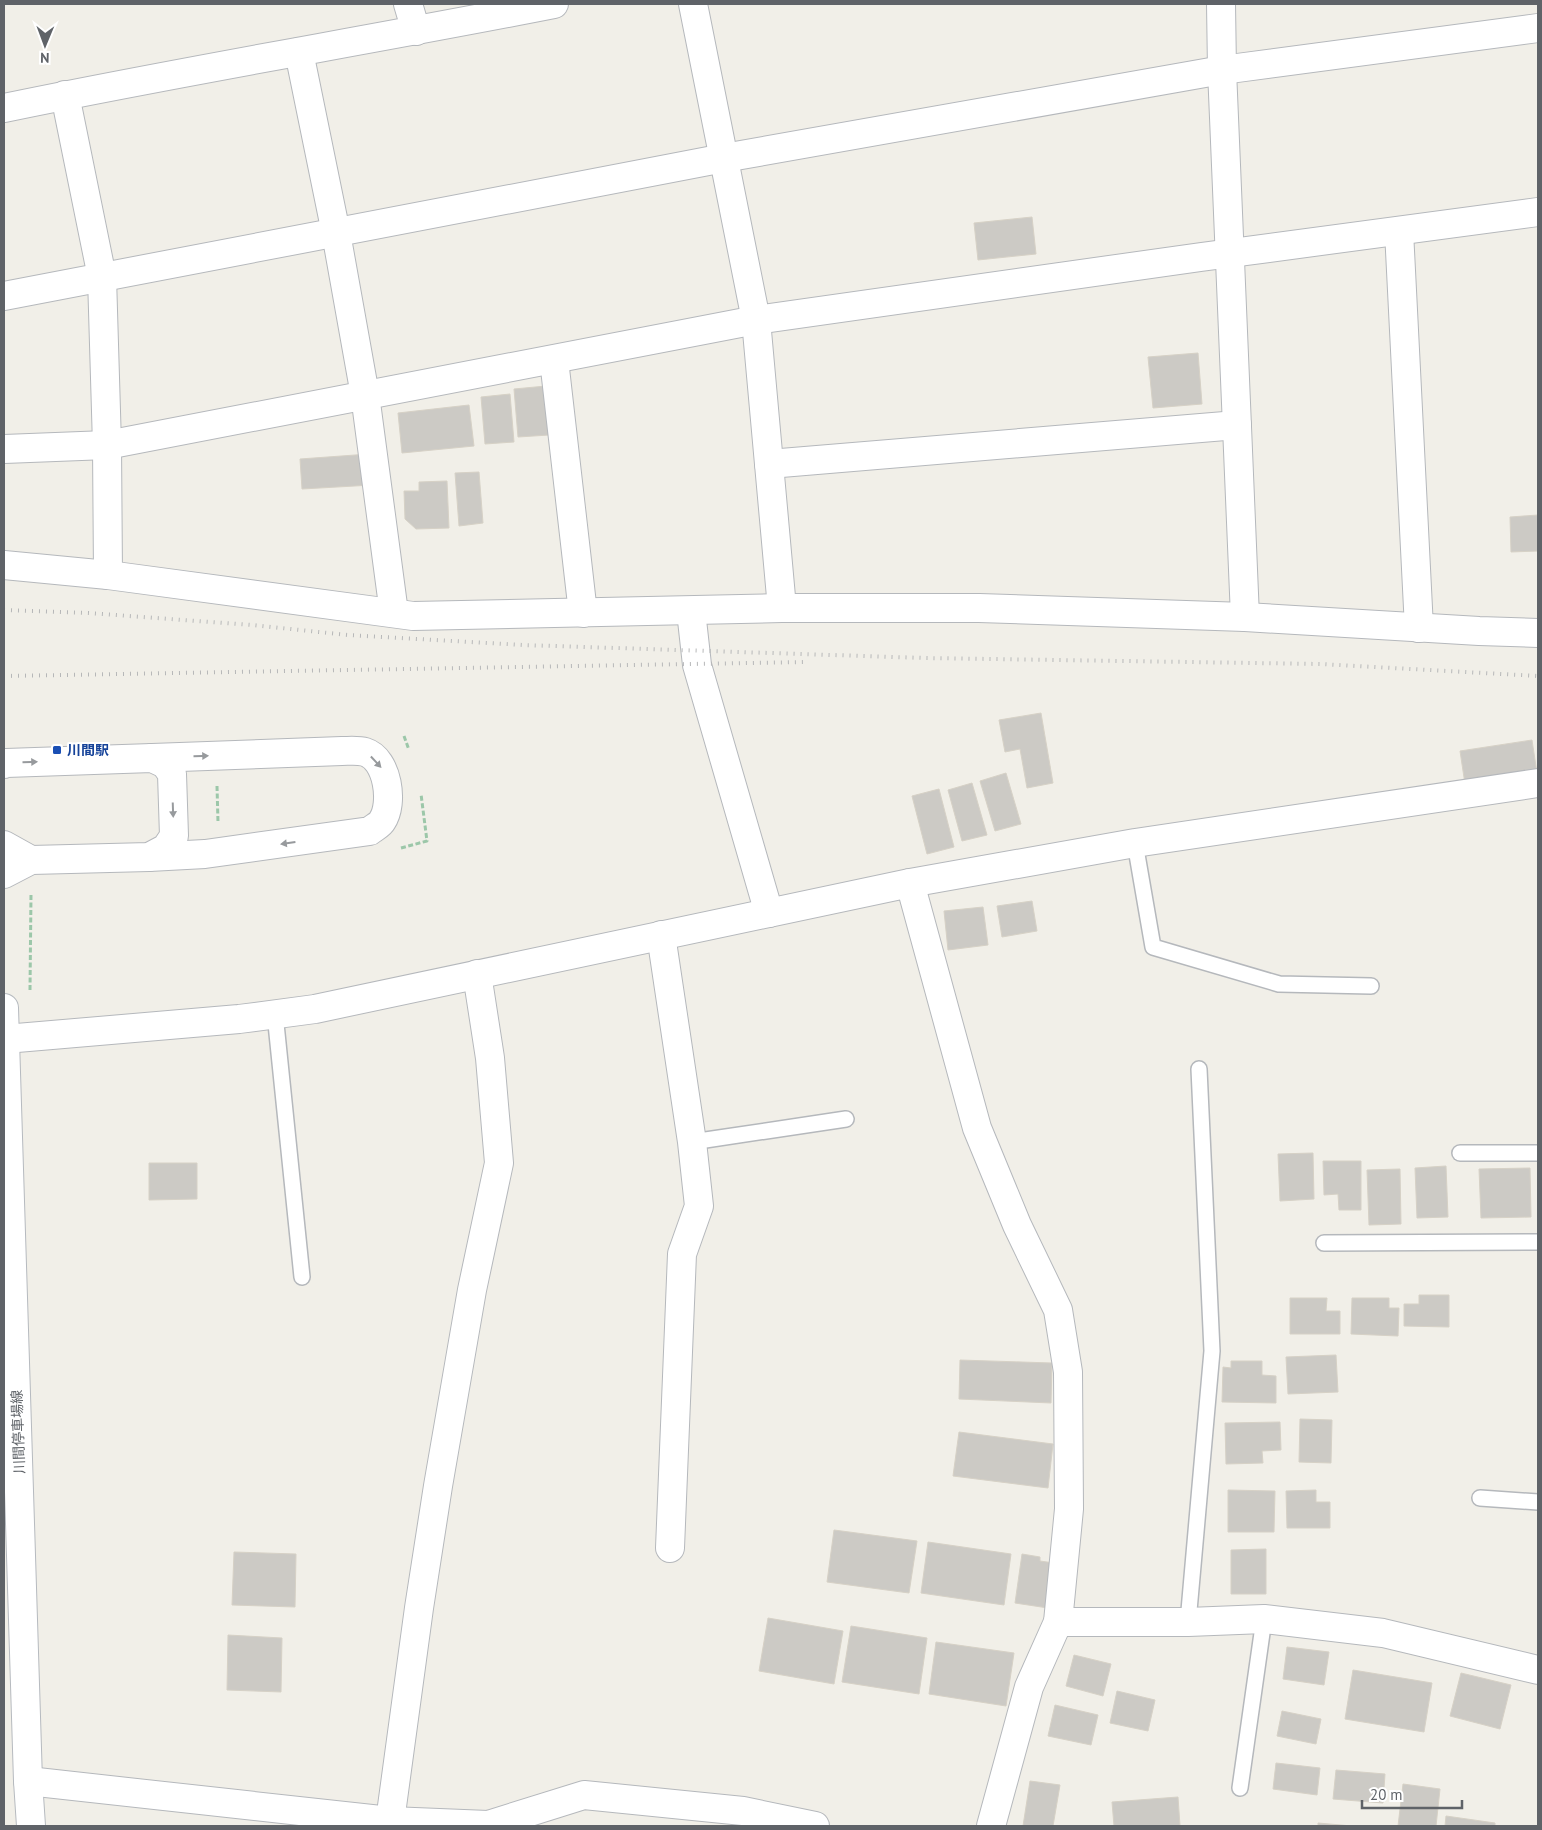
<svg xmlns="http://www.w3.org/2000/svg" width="1542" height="1830" viewBox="0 0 1542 1830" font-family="'PT Sans','Noto Sans JP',sans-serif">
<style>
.building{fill:#cccac5;stroke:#d6d1c6}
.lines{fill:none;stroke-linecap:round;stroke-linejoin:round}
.service-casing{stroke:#b5b8bc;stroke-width:18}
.minor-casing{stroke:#b5b8bc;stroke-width:30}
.tertiary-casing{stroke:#b5b8bc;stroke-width:30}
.secondary-casing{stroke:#b6babf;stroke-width:30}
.path{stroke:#9cc7a9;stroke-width:3;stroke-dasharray:5 2.5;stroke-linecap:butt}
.service{stroke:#fff;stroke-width:15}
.minor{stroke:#fff;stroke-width:28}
.tertiary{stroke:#fff;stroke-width:28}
.secondary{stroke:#fff;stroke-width:28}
.rail{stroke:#b6b7b8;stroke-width:4;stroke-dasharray:1 6;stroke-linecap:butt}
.oneway{fill:#979a9d}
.transit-dot{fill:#1a4fb4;stroke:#fff;stroke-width:2}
.labels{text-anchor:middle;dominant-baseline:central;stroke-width:4;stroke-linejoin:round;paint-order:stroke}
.transit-label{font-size:14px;font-weight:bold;fill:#164399;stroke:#fff;text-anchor:start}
.street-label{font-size:14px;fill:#5f6368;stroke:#fff}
</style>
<rect width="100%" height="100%" fill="#f1efe8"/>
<g class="building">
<polygon points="1032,217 1036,254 978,260 974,223"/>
<polygon points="1198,353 1202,404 1153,408 1148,357"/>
<polygon points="546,386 549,435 518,437 514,389"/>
<polygon points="510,394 514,442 485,444 481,397"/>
<polygon points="469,405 474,446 402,453 398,413"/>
<polygon points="369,454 372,485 302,489 300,459"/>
<polygon points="479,472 483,523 459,526 455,473"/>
<polygon points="447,481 449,528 416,529 405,519 404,491 419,491 419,482"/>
<polygon points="1538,515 1538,551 1511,552 1510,517"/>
<polygon points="1041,713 1053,783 1027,788 1020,749 1005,752 999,720"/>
<polygon points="1532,740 1537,773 1465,784 1460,751"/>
<polygon points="1006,773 1021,824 995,831 980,781"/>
<polygon points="972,783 987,835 962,841 948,790"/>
<polygon points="939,789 954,847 927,854 912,796"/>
<polygon points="1032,901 1037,931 1002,937 997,906"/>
<polygon points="983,907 988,945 948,950 944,911"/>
<polygon points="1313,1153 1314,1199 1280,1201 1278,1154"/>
<polygon points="1323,1161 1361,1161 1361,1210 1339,1210 1338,1194 1324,1195"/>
<polygon points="149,1163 197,1163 197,1199 149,1200"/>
<polygon points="1446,1166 1448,1217 1417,1218 1415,1168"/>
<polygon points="1530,1168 1531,1217 1481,1218 1479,1169"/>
<polygon points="1400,1169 1401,1224 1369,1225 1367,1170"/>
<polygon points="1419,1295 1449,1295 1449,1327 1404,1326 1404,1304 1419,1304"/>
<polygon points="1290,1298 1327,1298 1326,1311 1340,1311 1340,1334 1290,1334"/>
<polygon points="1352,1298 1389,1298 1389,1308 1399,1308 1398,1336 1351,1334"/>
<polygon points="1336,1355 1338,1392 1288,1394 1286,1357"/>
<polygon points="960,1360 1052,1363 1051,1403 959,1399"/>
<polygon points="1231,1361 1262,1361 1262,1375 1276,1376 1276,1403 1222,1402 1223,1367 1231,1368"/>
<polygon points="1300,1419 1332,1420 1331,1463 1299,1462"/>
<polygon points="1280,1422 1281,1450 1262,1451 1263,1463 1226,1464 1225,1423"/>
<polygon points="959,1432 1053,1444 1048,1488 953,1476"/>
<polygon points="1228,1490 1275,1491 1274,1532 1228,1532"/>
<polygon points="1316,1490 1316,1502 1330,1502 1330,1528 1287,1528 1286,1491"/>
<polygon points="834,1530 917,1541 909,1593 827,1582"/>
<polygon points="928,1542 1011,1554 1004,1605 921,1593"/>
<polygon points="1266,1549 1266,1594 1231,1594 1231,1550"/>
<polygon points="234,1552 296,1554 295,1607 232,1605"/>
<polygon points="1022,1554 1040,1557 1040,1561 1054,1563 1048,1608 1015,1603"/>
<polygon points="768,1618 843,1631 834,1684 759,1671"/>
<polygon points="851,1626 927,1638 919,1694 842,1682"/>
<polygon points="228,1635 282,1638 281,1692 227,1690"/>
<polygon points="936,1642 1014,1653 1006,1706 929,1694"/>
<polygon points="1287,1647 1329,1652 1324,1685 1283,1679"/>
<polygon points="1074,1655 1111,1664 1103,1696 1066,1686"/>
<polygon points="1353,1670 1432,1683 1424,1732 1345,1719"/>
<polygon points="1461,1673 1511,1685 1500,1729 1450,1716"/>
<polygon points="1117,1691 1155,1700 1148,1731 1110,1723"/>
<polygon points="1055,1705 1098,1715 1091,1745 1048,1736"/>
<polygon points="1282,1711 1321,1719 1316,1744 1277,1736"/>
<polygon points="1276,1763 1320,1768 1317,1795 1273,1789"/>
<polygon points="1336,1770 1385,1774 1383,1803 1333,1799"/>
<polygon points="1030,1781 1060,1785 1053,1826 1023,1826"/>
<polygon points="1403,1784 1440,1789 1436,1826 1398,1826"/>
<polygon points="1178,1797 1180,1826 1114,1826 1112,1802"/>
<polygon points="1446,1816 1495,1823 1495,1826 1445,1826"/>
<polygon points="1318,1823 1352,1826 1318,1826"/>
</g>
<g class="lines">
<g class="service-casing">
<g id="service">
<polyline points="1135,843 1153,947 1279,984 1371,986"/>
<polyline points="275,1014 302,1277"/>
<polyline points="692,1142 846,1119"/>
<polyline points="1460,1153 1538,1153"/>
<polyline points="1324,1243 1538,1242"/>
<polyline points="1480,1498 1538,1502"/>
<polyline points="1188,1622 1212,1351 1199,1069"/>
<polyline points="1240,1788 1264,1619"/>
</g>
</g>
<g class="minor-casing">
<g id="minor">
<polyline points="408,4 416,31"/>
<polyline points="693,4 756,320 782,608"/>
<polyline points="1221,4 1222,70 1245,617"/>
<polyline points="299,52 336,233 365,395 394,613"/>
<polyline points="65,95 102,277 107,445 108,575"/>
<path d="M4,108C186,70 371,40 554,4"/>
<polyline points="1399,231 1419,628"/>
<polyline points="4,296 724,158 1222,70 1538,28"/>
<polyline points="554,360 583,613"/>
<polyline points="4,449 107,445 756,320 1201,257 1538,212"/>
<polyline points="769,464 1237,425"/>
<polyline points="4,565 108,575 413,616 782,608 979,608 1245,617 1479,631 1538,633"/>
<polyline points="691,611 697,665 769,913"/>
<polyline points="910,883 977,1128 1017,1225 1058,1310 1068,1372 1069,1509 1058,1622 1029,1687 991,1826"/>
<polyline points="661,935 692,1142 699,1206 682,1254 670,1548"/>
<polyline points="5,1039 239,1019 315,1009 910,883 1135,843 1538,783"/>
<polyline points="1058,1622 1188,1622 1264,1619 1383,1633 1538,1670"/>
<polyline points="28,1781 390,1821 488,1825 584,1795 743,1811 815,1826"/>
<polyline points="390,1821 419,1608 438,1486 472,1290 499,1163 490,1058 477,974"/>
</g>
</g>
<g class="tertiary-casing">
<g id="tertiary">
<polyline points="4,764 6,763 152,758 165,764 172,774 174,836 166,848 149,857 31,860 4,874"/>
<polyline points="4,845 31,860"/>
<path d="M149,857L205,854L370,831C373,828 380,825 382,821C394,804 388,759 365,752C358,750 349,751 342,751L152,758"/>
</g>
</g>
<g class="secondary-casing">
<polyline id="secondary" points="4,1008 28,1781 31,1826"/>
</g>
<g class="path">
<polyline points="404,736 409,750"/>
<polyline points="217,786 218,822"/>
<polyline points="401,848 427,841 421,794"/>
<polyline points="30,990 31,894"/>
</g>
<use href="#service" class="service"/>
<use href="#minor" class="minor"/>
<use href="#tertiary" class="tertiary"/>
<use href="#secondary" class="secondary"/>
<g class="rail">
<polyline points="4,610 88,613 252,625 348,635 523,645 925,658 1320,664 1538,676"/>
<polyline points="4,676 805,662"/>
</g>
</g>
<defs><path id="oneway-solid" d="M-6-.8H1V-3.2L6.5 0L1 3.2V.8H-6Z" transform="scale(1.25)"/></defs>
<g class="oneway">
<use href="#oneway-solid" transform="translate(201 756) rotate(-2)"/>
<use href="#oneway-solid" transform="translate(30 762) rotate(-2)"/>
<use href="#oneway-solid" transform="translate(376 762) rotate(47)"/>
<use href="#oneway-solid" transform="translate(173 810) rotate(88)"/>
<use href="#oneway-solid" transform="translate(288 843) rotate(172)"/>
</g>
<rect class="transit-dot" x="52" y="745" width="10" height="10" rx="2.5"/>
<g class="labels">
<g class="transit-label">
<text x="67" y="750">川間駅</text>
</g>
<g class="street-label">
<text transform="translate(18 1432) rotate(-92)">川間停車場線</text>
</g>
</g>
<rect width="1542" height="1830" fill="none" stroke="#5f6368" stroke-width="10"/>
<g transform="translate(45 45) rotate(181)" stroke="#ffffff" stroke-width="4" paint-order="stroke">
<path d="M0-4L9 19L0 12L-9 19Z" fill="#5f6368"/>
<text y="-8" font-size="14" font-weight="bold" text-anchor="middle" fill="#5f6368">N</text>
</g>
<path d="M1362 1800v8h100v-8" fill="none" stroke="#5f6368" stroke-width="2.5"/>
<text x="1370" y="1800" font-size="15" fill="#5f6368" stroke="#ffffff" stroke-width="4" paint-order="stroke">20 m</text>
</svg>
